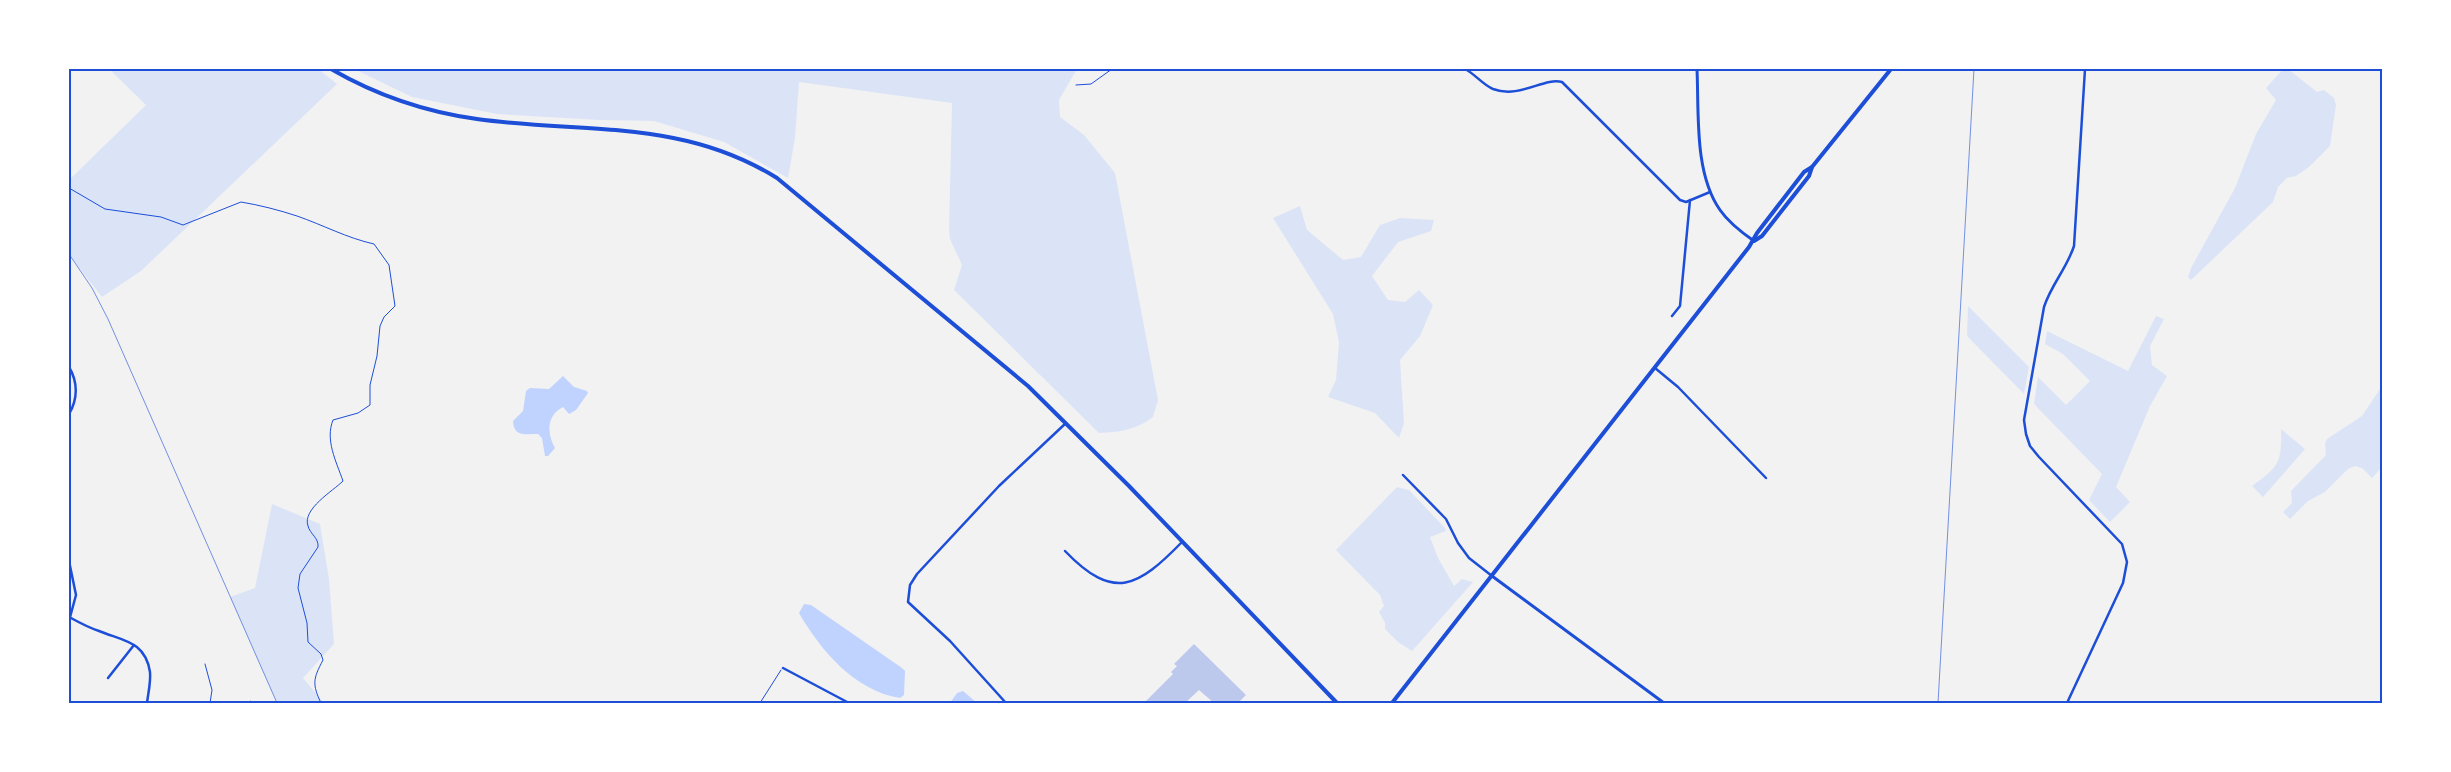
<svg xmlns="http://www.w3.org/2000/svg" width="2451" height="772" viewBox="0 0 2451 772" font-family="'PT Serif',serif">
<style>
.green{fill:#dbe4f7}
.water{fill:#bfd3fe}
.building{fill:#bdc9ec}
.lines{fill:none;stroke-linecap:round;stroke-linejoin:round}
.path{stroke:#1d4ed8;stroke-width:1}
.service{stroke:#1d4ed8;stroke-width:1}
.minor{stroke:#1d4ed8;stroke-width:2.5}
.tertiary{stroke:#1d4ed8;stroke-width:3}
.secondary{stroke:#1d4ed8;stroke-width:3}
.primary{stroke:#1d4ed8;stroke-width:4}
.trunk{stroke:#1d4ed8;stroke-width:4}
.rail{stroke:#7290e2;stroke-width:1}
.neatline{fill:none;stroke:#1d4ed8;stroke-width:2}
</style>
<rect width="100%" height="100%" fill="#f2f2f2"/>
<g class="green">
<polygon points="109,69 318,69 337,84 141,271 102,297 69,255 69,180 146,105"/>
<path d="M354,69H1077L1059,100L1060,117L1084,135L1115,173L1158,400L1153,417C1136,430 1120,432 1099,433L954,290L962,265L950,239L949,229L952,103L799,82L795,138L788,178L724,142L654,121L600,120L497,114L412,97Z"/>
<polygon points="2283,69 2288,69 2317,92 2324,90 2334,98 2336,105 2330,146 2309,167 2296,176 2287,178 2278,187 2273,202 2191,280 2188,277 2191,268 2235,188 2256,134 2276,100 2266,88"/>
<polygon points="1300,206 1307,230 1343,260 1361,257 1380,225 1400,218 1434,220 1431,231 1398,242 1372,276 1388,300 1405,302 1419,290 1433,305 1420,336 1400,360 1404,423 1399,438 1375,413 1328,397 1336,380 1339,342 1333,314 1273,218"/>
<polygon points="1968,306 2029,367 2024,394 1967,336"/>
<polygon points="2156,316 2164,319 2150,346 2152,365 2167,376 2150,406 2116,487 2130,502 2110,522 2089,500 2102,474 2034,404 2038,377 2066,405 2090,381 2063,354 2045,344 2047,331 2128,371"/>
<polygon points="2382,386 2382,467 2372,478 2362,468 2355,466 2348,469 2325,492 2308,501 2290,519 2283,512 2292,503 2291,491 2326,455 2325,443 2327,439 2362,416"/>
<path d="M2281,429L2305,449L2263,497L2252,486C2279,467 2282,462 2281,429Z"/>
<polygon points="1397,487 1409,490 1445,528 1446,531 1430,537 1438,558 1454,586 1462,579 1473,582 1412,651 1398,642 1385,629 1385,623 1379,612 1384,606 1380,595 1336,550"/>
<polygon points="272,504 320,524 329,579 334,644 303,678 324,703 277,703 230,597 255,588"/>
</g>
<g class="water">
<path d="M563,376L574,387L587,391L588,393L576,410L569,414L563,407C546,416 547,433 555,448L548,456H545L542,438L538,434C524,434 514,437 513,421L523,411L526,391L530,388L549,389Z"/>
<path d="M804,604L811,605L902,668L905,671L904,695L900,698C855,691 821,651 799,613Z"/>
<polygon points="963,691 977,703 950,703 957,693"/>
</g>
<polygon class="building" points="1194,644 1246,695 1238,703 1214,703 1199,690 1185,703 1144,703 1173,674 1171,672 1177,666 1174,664"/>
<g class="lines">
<g class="path">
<path d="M69,188L105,209L161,217L183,225L241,202C259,205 279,210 297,216C323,225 347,238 374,244L389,265L395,306L384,317L380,326L377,356L370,385V405L358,413L333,420C325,440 336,461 343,481C333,491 302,509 308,526C310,534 319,538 318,547L300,574L298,588L307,623L308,642L321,654L323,660C313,679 312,684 321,703"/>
<polyline points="205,664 212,690 210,703"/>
<polyline points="248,703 250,701"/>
<polyline points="760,703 781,670"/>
</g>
<polyline class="service" points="1076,85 1091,84 1112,69"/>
<g class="minor">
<path d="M1465,69C1475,74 1483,85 1493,89C1520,99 1544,77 1562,82L1680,200L1686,202L1710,192"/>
<polyline points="1672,316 1680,306 1690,200"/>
<path d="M69,367C78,382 78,399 69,414"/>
<polyline points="1655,368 1678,387 1766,478"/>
<polyline points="1403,475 1446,519 1458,543 1469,558 1492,576"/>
<path d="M1065,551C1114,602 1138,587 1182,542"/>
<polyline points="69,561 76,595 69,621"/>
<path d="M71,618C80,623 90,628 99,631C123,641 145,641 150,672C151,682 148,694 147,703"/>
<polyline points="783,668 849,703"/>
<polyline points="108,678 134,645"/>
<polyline points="1006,703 950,641 908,602 910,585 917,574 999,486 1066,423"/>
<path d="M2067,703L2123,583L2127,562L2122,544L2039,457L2030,446L2026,434L2024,420L2044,307C2051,285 2067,268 2074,246L2085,69"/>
</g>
<polyline class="tertiary" points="1492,576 1664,703"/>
<path class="secondary" d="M1697,69C1699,113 1694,173 1720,210C1729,223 1741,232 1754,241"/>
<path class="primary" d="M331,69C376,95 426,112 477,119C584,134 681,118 777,178L1028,386L1129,486L1337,703"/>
<g class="trunk">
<polyline points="1754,241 1762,236 1809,176 1812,167 1891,69"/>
<polyline points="1392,703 1749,247 1757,233 1804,172 1812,167"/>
</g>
<g class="rail">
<polyline points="69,254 92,288 108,319 277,703"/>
<polyline points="1938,703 1974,69"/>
</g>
</g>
<rect width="2451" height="772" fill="none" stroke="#ffffff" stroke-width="140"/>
<rect x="70" y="70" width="2311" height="632" class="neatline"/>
</svg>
